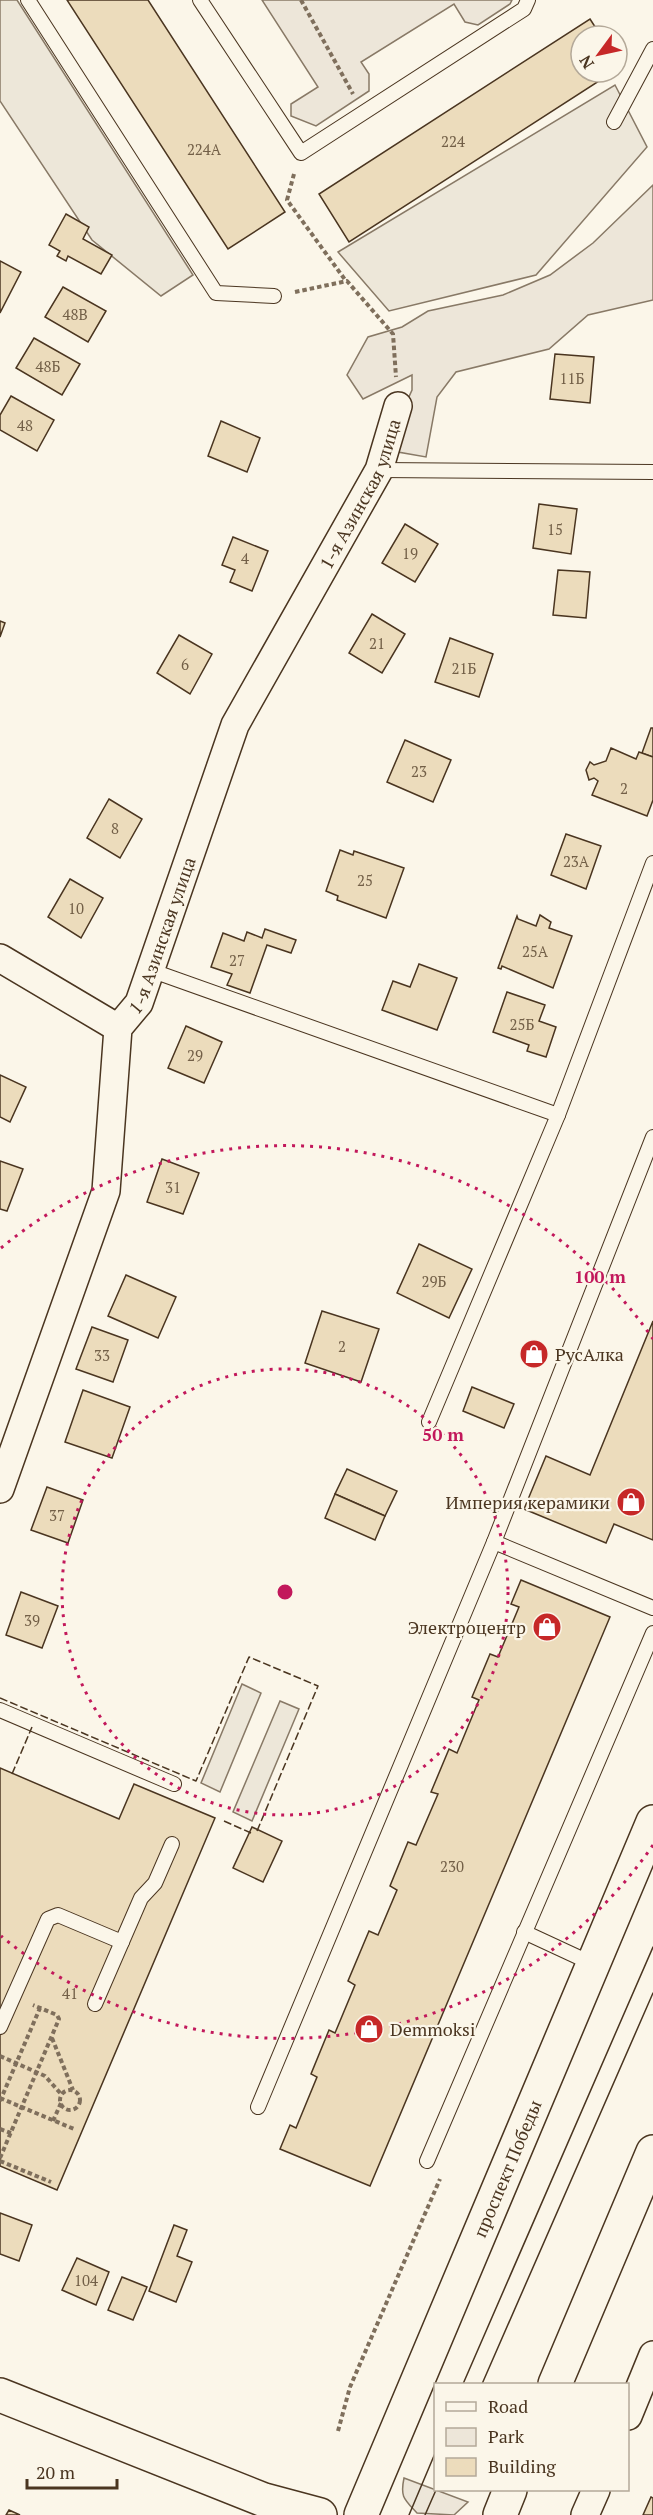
<svg xmlns="http://www.w3.org/2000/svg" width="653" height="2515" viewBox="0 0 653 2515" font-family="'PT Serif',serif">
<style>
.green{fill:#ede6d9;stroke:#887966;stroke-width:1.5}
.parking{fill:#ede7d9;stroke:#887966;stroke-width:1.5}
.building{fill:#ecdcbc;stroke:#4a3520;stroke-width:1.5}
.lines{fill:none;stroke-linecap:round;stroke-linejoin:round}
.service-casing{stroke:#4a3520;stroke-width:16}
.minor-casing{stroke:#4a3520;stroke-width:30}
.tertiary-casing{stroke:#4a3520;stroke-width:36}
.primary-casing{stroke:#4a3520;stroke-width:36}
.path{stroke:#7f6f5c;stroke-width:4;stroke-dasharray:4.5 3;stroke-linecap:butt}
.service{stroke:#fbf6e9;stroke-width:14}
.minor{stroke:#fbf6e9;stroke-width:27}
.tertiary{stroke:#fbf6e9;stroke-width:33}
.primary{stroke:#fbf6e9;stroke-width:33}
.tram{stroke:#4a3520;stroke-width:1.5}
.fence{stroke:#4a3520;stroke-width:1.5;stroke-dasharray:8 3;stroke-linecap:butt}
.ring{fill:none;stroke:#c2185b;stroke-width:3;stroke-dasharray:3 6}
.labels{text-anchor:middle;dominant-baseline:central;stroke-width:4.5;stroke-linejoin:round;paint-order:stroke}
.number-label{font-size:15px;fill:#725f47}
.street-label{font-size:18px;fill:#4a3520;stroke:#fbf6e9}
.poi-label{font-size:18px;fill:#4a3520;stroke:#fbf6e9;text-anchor:start}
.centre{fill:#c2185b;stroke:#fbf6e9;stroke-width:3}
.ring-label{font-size:18px;text-anchor:middle;font-weight:bold;fill:#c2185b;stroke:#fbf6e9;stroke-width:4.5;stroke-linejoin:round;paint-order:stroke}
</style>
<rect width="100%" height="100%" fill="#fbf6e9"/>
<g class="green">
<polygon points="262,0 512,0 510,4 478,25 465,22 454,4 361,62 369,74 369,91 316,126 291,116 291,104 318,87"/>
<polygon points="653,185 653,300 588,315 549,349 456,372 437,397 426,457 398,452 397,423 412,390 412,375 363,399 347,375 368,337 402,327 428,311 503,295 550,275 593,243"/>
<path d="M404,2478L468,2502L454,2515L417,2513C404,2499 400,2497 404,2478Z"/>
</g>
<g class="parking">
<polygon points="0,0 17,0 193,275 161,296 92,240 0,101"/>
<polygon points="615,85 647,147 536,275 389,311 338,252"/>
<polygon points="242,1684 261,1693 220,1792 201,1783"/>
<polygon points="280,1701 299,1709 252,1821 233,1812"/>
</g>
<g class="building">
<polygon points="67,0 148,0 285,212 228,249"/>
<polygon points="590,19 601,36 581,36 581,72 613,72 349,242 319,194"/>
<polygon points="66,214 89,227 83,239 112,255 101,274 68,256 66,261 57,256 60,251 49,245"/>
<polygon points="0,261 21,272 0,313"/>
<polygon points="63,287 106,311 88,342 45,317"/>
<polygon points="34,338 80,364 62,395 16,368"/>
<polygon points="555,354 594,357 590,403 550,399"/>
<polygon points="11,396 54,420 37,451 0,430 0,415"/>
<polygon points="221,421 260,438 247,472 208,456"/>
<polygon points="539,504 577,509 571,554 533,548"/>
<polygon points="405,524 438,544 415,582 382,563"/>
<polygon points="233,537 268,551 252,591 230,582 235,570 222,565"/>
<polygon points="558,570 590,572 586,618 553,615"/>
<polygon points="372,614 405,634 382,673 349,653"/>
<polygon points="0,621 5,623 0,637"/>
<polygon points="179,635 212,654 190,694 157,673"/>
<polygon points="450,638 493,654 479,697 435,682"/>
<polygon points="651,728 653,728 653,757 642,753"/>
<polygon points="405,740 451,760 433,802 387,782"/>
<polygon points="611,748 636,759 639,752 653,757 653,800 647,816 592,795 598,781 594,778 589,780 586,770 590,762 594,765 606,761"/>
<polygon points="109,799 142,819 120,858 87,838"/>
<polygon points="566,834 601,846 586,889 551,875"/>
<polygon points="340,850 353,855 354,851 404,868 386,918 337,900 338,896 326,891"/>
<polygon points="70,879 103,898 81,938 48,917"/>
<polygon points="540,915 551,922 549,928 572,936 553,988 502,966 501,969 498,968 517,916 518,919 536,926"/>
<polygon points="265,929 296,940 291,953 267,945 250,993 227,985 232,974 211,967 223,933 244,941 247,932 262,938"/>
<polygon points="419,964 457,978 437,1030 382,1010 393,981 410,987"/>
<polygon points="507,992 545,1005 539,1021 556,1027 546,1057 527,1051 529,1045 493,1032"/>
<polygon points="186,1026 222,1042 204,1083 168,1068"/>
<polygon points="0,1075 26,1087 10,1122 0,1117"/>
<polygon points="162,1159 199,1173 183,1214 147,1202"/>
<polygon points="0,1161 23,1169 7,1211 0,1209"/>
<polygon points="419,1244 472,1269 449,1318 397,1293"/>
<polygon points="126,1275 176,1297 158,1338 108,1316"/>
<polygon points="322,1311 379,1329 361,1382 305,1363"/>
<polygon points="653,1321 653,1540 614,1524 606,1543 524,1509 546,1456 590,1475"/>
<polygon points="92,1327 128,1340 113,1382 76,1369"/>
<polygon points="472,1387 514,1404 504,1428 463,1411"/>
<polygon points="83,1390 130,1407 112,1458 65,1442"/>
<polygon points="347,1469 397,1491 385,1516 335,1494"/>
<polygon points="47,1487 83,1500 68,1543 31,1530"/>
<polygon points="335,1494 385,1516 375,1540 325,1518"/>
<polygon points="521,1580 610,1617 370,2186 280,2149 290,2125 296,2128 317,2077 311,2074 329,2030 335,2033 355,1985 348,1981 369,1931 378,1935 397,1890 390,1886 408,1842 416,1845 438,1794 431,1792 449,1749 457,1753 479,1700 472,1697 490,1654 498,1657 519,1607 511,1604"/>
<polygon points="21,1592 58,1606 42,1648 6,1635"/>
<polygon points="0,1768 119,1819 134,1784 215,1818 57,2190 0,2166"/>
<polygon points="252,1827 282,1841 263,1882 233,1868"/>
<polygon points="0,2213 32,2225 19,2261 0,2254"/>
<polygon points="174,2225 187,2230 177,2256 192,2262 176,2302 149,2291"/>
<polygon points="77,2258 109,2272 96,2305 62,2290"/>
<polygon points="122,2277 147,2287 133,2320 108,2310"/>
<polygon points="651,2497 653,2498 653,2515 643,2515"/>
<polygon points="9,2510 20,2515 6,2515"/>
</g>
<g class="lines">
<g class="service-casing">
<g id="service">
<polyline points="28,0 216,293 274,296"/>
<polyline points="200,0 301,153 524,9 528,0"/>
<polyline points="614,122 653,49"/>
<polyline points="379,470 653,472"/>
<polyline points="150,970 558,1115 429,1422"/>
<polyline points="558,1115 653,863"/>
<polyline points="494,1542 653,1608"/>
<polyline points="0,1710 174,1784"/>
<polyline points="524,1932 593,1964"/>
<polyline points="95,2004 141,1898 155,1883 172,1844"/>
<polyline points="0,2027 48,1919 58,1915 122,1942"/>
<polyline points="258,2107 494,1542 653,1137"/>
<polyline points="427,2161 653,1633"/>
</g>
</g>
<g class="minor-casing">
<g id="minor">
<polyline points="0,958 118,1028"/>
<path id="s1" d="M0,1489L106,1191L118,1028L139,1003L235,725L379,470L398,406"/>
<polyline points="628,2416 653,2355"/>
<polyline points="585,2515 596,2490"/>
</g>
</g>
<g class="tertiary-casing">
<polyline id="tertiary" points="0,2395 264,2500 320,2515"/>
</g>
<g class="primary-casing">
<g id="primary">
<polyline points="555,2384 653,2152"/>
<path id="s2" d="M361,2515L653,1822"/>
<polyline points="500,2515 510,2490"/>
</g>
</g>
<g class="path">
<polyline points="301,0 353,94"/>
<polyline points="294,174 287,200 346,281"/>
<polyline points="295,292 347,281 393,334 396,377"/>
<polyline points="52,2038 73,2090"/>
<polyline points="0,2056 45,2076 62,2095"/>
<circle cx="70" cy="2100" r="10"/>
<polyline points="0,2098 74,2129"/>
<polyline points="0,2101 40,2008"/>
<polyline points="53,2121 61,2103"/>
<polyline points="0,2129 11,2133"/>
<polyline points="0,2158 59,2019 57,2015 33,2005"/>
<polyline points="0,2161 51,2182"/>
<polyline points="338,2431 350,2387 440,2179"/>
</g>
<use href="#service" class="service"/>
<use href="#minor" class="minor"/>
<use href="#tertiary" class="tertiary"/>
<use href="#primary" class="primary"/>
<g class="tram">
<polyline points="463,2384 653,1947"/>
<polyline points="482,2384 653,1993"/>
<polyline points="409,2515 436,2451"/>
<polyline points="425,2515 436,2490"/>
</g>
<g class="fence">
<polyline points="0,1698 196,1781 249,1657 318,1686 257,1831"/>
<polyline points="12,1774 32,1727"/>
<polyline points="224,1821 251,1833"/>
</g>
</g>
<g class="ring">
<circle cx="285" cy="1592" r="223"/>
<path d="M653 1845A446 446 0 0 1 1 1936M1 1248A446 446 0 0 1 653 1339"/>
</g>
<defs>
<g id="shop-disc" transform="scale(1.5)"><circle r="9.5" fill="#c62828" stroke="#fbf6e9"/><path d="M-5-2.5h2.3a2.7 3.5 0 0 1 5.4 0H5L5.5 6h-11ZM-1.5-2.5h3a1.5 2.3 0 0 0-3 0Z" fill="#fff"/></g>
</defs>
<g fill-rule="evenodd">
<use href="#shop-disc" x="534" y="1354"/>
<use href="#shop-disc" x="631" y="1502"/>
<use href="#shop-disc" x="547" y="1627"/>
<use href="#shop-disc" x="369" y="2029"/>
</g>
<g class="labels">
<g class="number-label">
<text x="453" y="141">224</text>
<text x="204" y="149">224А</text>
<text x="75" y="314">48В</text>
<text x="48" y="366">48Б</text>
<text x="572" y="378">11Б</text>
<text x="25" y="425">48</text>
<text x="555" y="529">15</text>
<text x="410" y="553">19</text>
<text x="245" y="558">4</text>
<text x="377" y="643">21</text>
<text x="185" y="664">6</text>
<text x="464" y="668">21Б</text>
<text x="419" y="771">23</text>
<text x="624" y="788">2</text>
<text x="115" y="828">8</text>
<text x="576" y="861">23А</text>
<text x="365" y="880">25</text>
<text x="76" y="908">10</text>
<text x="535" y="951">25А</text>
<text x="237" y="960">27</text>
<text x="522" y="1024">25Б</text>
<text x="195" y="1055">29</text>
<text x="173" y="1187">31</text>
<text x="434" y="1281">29Б</text>
<text x="342" y="1346">2</text>
<text x="102" y="1355">33</text>
<text x="57" y="1515">37</text>
<text x="32" y="1620">39</text>
<text x="452" y="1866">230</text>
<text x="70" y="1993">41</text>
<text x="86" y="2280">104</text>
</g>
<g class="street-label">
<text stroke="none"><textPath href="#s1" startOffset="1070">1-я Азинская улица</textPath></text>
<text stroke="none"><textPath href="#s1" startOffset="584">1-я Азинская улица</textPath></text>
<text stroke="none"><textPath href="#s2" startOffset="376">проспект Победы</textPath></text>
</g>
<g class="poi-label">
<text x="555" y="1354">РусАлка</text>
<text x="610" y="1502" text-anchor="end">Империя керамики</text>
<text x="526" y="1627" text-anchor="end">Электроцентр</text>
<text x="390" y="2029">Demmoksi</text>
</g>
</g>
<circle cx="285" cy="1592" r="9" class="centre"/>
<g class="ring-label">
<text x="600" y="1283">100 m</text>
<text x="443" y="1441">50 m</text>
</g>
<rect x="434" y="2383" width="195" height="108" fill="#fbf6e9" stroke="#b4a999" stroke-width="1.5"/>
<rect x="446" y="2402" width="30" height="9" fill="#fbf6e9" stroke="#b4a999" stroke-width="1.5"/>
<text x="488" y="2413" font-size="18" fill="#4a3520">Road</text>
<rect x="446" y="2428" width="30" height="18" fill="#ede6d9" stroke="#b4a999" stroke-width="1.5"/>
<text x="488" y="2443" font-size="18" fill="#4a3520">Park</text>
<rect x="446" y="2458" width="30" height="18" fill="#ecdcbc" stroke="#b4a999" stroke-width="1.5"/>
<text x="488" y="2473" font-size="18" fill="#4a3520">Building</text>
<g transform="translate(599 54) rotate(237)"><circle r="28" fill="#fbf6e9" stroke="#b4a999" stroke-width="1.5"/>
<path d="M0-4.5L10 22L0 15L-10 22Z" fill="#c62828"/>
<text y="-9" font-size="16" font-weight="bold" text-anchor="middle" fill="#4a3520">N</text>
</g>
<path d="M27 2479v9h90v-9" fill="none" stroke="#4a3520" stroke-width="3"/>
<text x="36" y="2479" font-size="18" fill="#4a3520" stroke="#fbf6e9" stroke-width="4.5" paint-order="stroke">20 m</text>
</svg>
